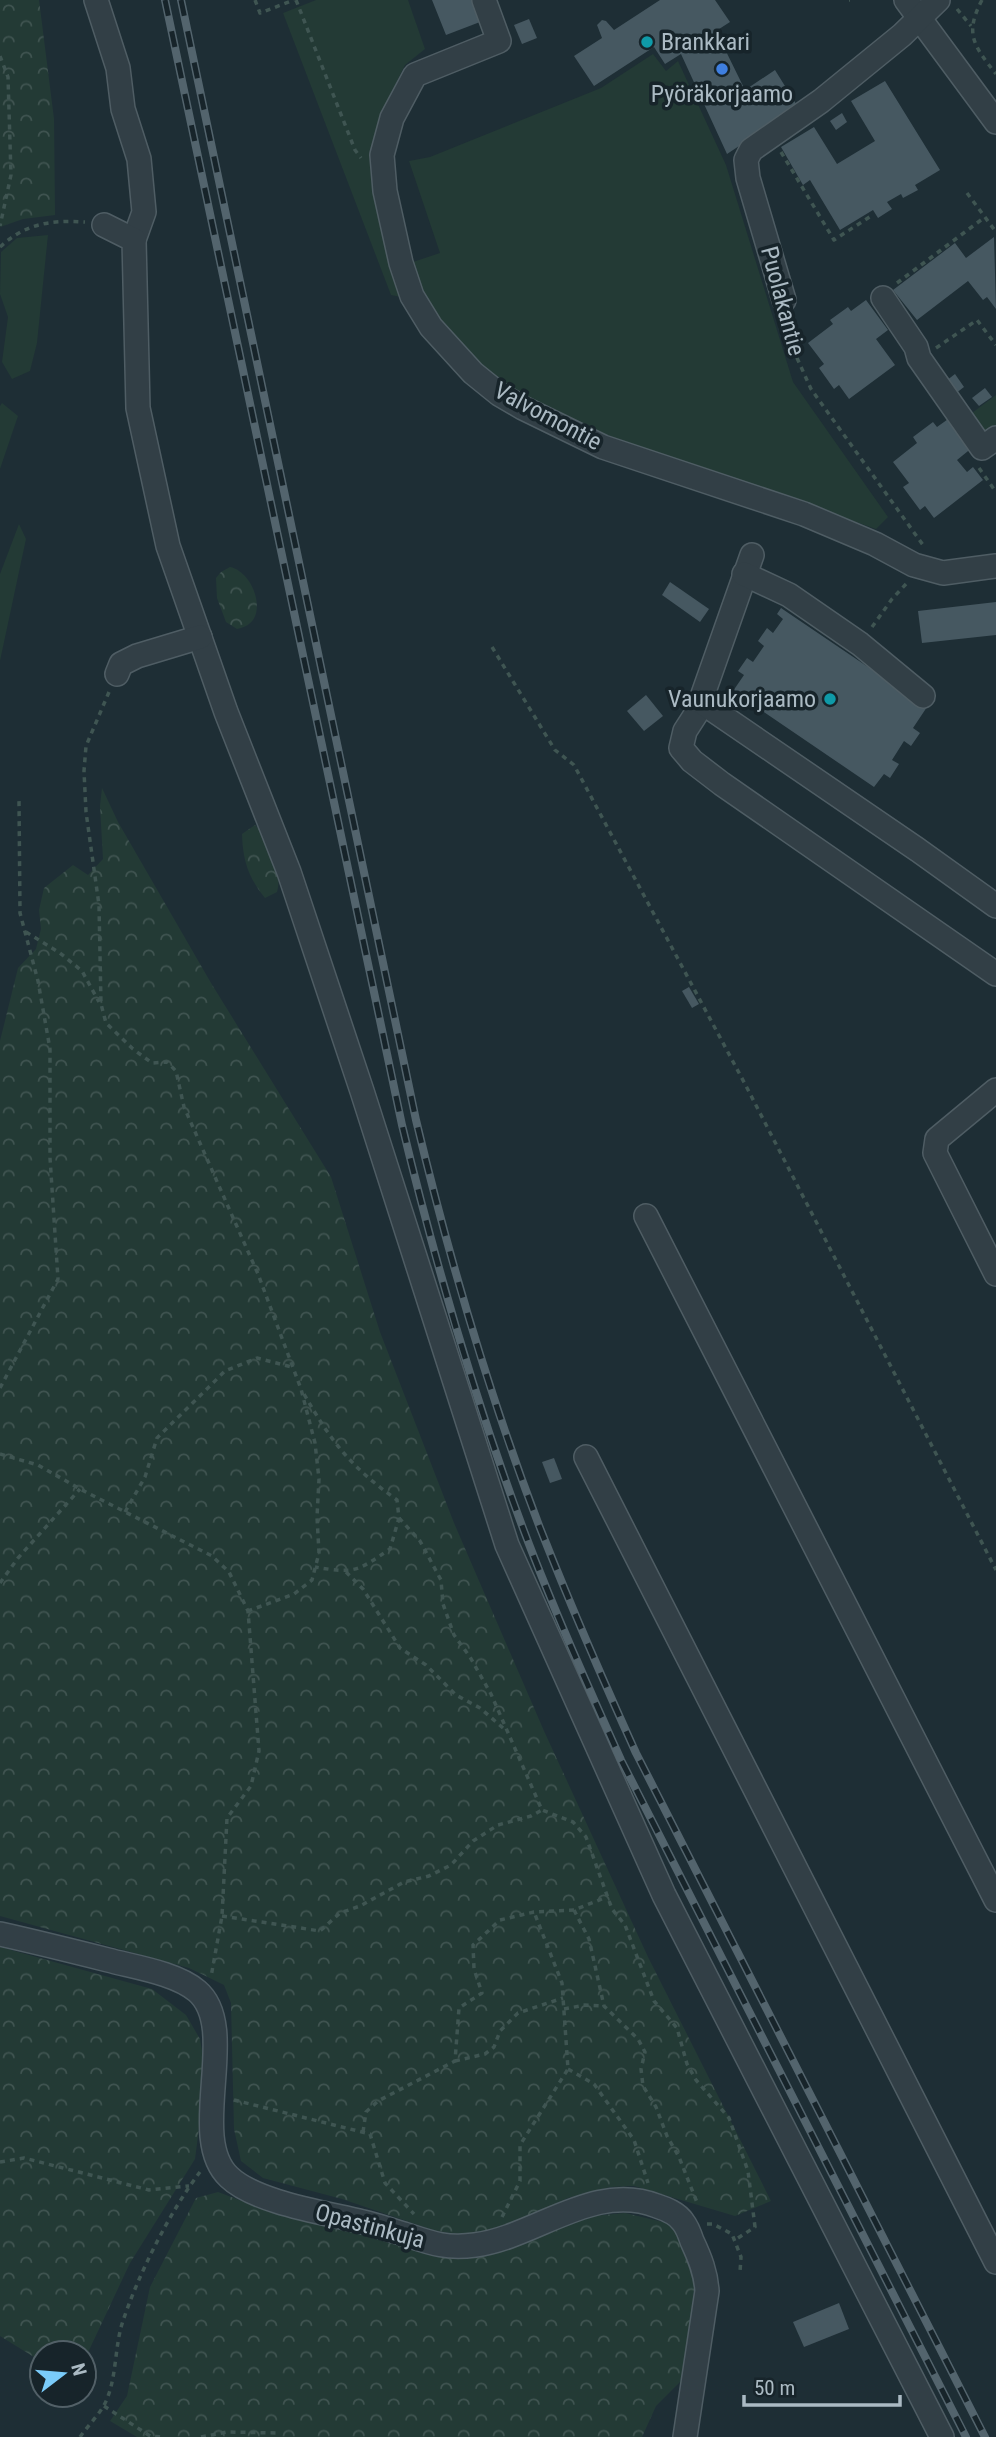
<svg xmlns="http://www.w3.org/2000/svg" width="996" height="2437" viewBox="0 0 996 2437" font-family="'Roboto Condensed',sans-serif">
<style>
.green{fill:#233a35}
.forest{fill:url(#forest-crowns)}
.building{fill:#465861}
.lines{fill:none;stroke-linecap:round;stroke-linejoin:round}
.minor-casing{stroke:#4f5d64;stroke-width:26}
.path{stroke:#3f5552;stroke-width:3.5;stroke-dasharray:5 5;stroke-linecap:butt}
.minor{stroke:#323f46;stroke-width:23}
.rail-casing{stroke:#53646d;stroke-width:8}
.rail{stroke:#17242a;stroke-width:5;stroke-dasharray:16;stroke-linecap:butt}
.culture-dot{fill:#0f9aa8;stroke:#17242a;stroke-width:2.5}
.shop-dot{fill:#3f7fe0;stroke:#17242a;stroke-width:2.5}
.labels{text-anchor:middle;dominant-baseline:central;stroke-width:7;stroke-linejoin:round;paint-order:stroke}
.poi-label{font-size:24px;fill:#abbac3;stroke:#17242a;text-anchor:start}
.street-label{font-size:24px;fill:#abbac3;stroke:#17242a}
</style>
<defs>
<pattern id="forest-crowns" width="20" height="18" patternUnits="userSpaceOnUse" patternTransform="scale(1.75)"><rect width="20" height="18" fill="#233a35"/><path d="M2 6a3 3 0 1 1 6 0M12 15a3 3 0 1 1 6 0" fill="none" stroke="#405451"/></pattern>
</defs>
<rect width="100%" height="100%" fill="#1e2e35"/>
<g class="green">
<polygon points="316,0 408,0 425,49 405,65 395,85 380,116 376,151 401,297 391,295 283,13"/>
<polygon points="653,54 666,71 678,61 726,165 793,382 888,517 876,529 575,424 498,382 432,316 410,263 440,253 409,161 430,157 601,88"/>
<polygon points="48,235 37,343 30,371 12,379 2,362 8,317 0,294 1,252 17,238"/>
<polygon points="996,395 996,432 986,439 968,416"/>
<polygon points="2,403 18,416 0,469 0,406"/>
<polygon points="19,524 26,539 0,661 0,574"/>
</g>
<g class="forest">
<polygon points="0,0 39,0 54,119 55,215 23,219 0,227"/>
<path d="M230,567C255,572 272,624 237,629L226,622L217,598L216,578L221,572Z"/>
<polygon points="102,788 118,822 211,983 331,1177 380,1332 454,1523 544,1731 648,1957 771,2201 735,2216 634,2186 610,2187 568,2198 510,2225 466,2235 436,2231 342,2199 263,2178 241,2161 234,2129 231,2003 224,1985 189,1968 0,1916 0,1041 18,968 36,949 41,929 39,910 44,888 73,865 88,875 103,859 100,806"/>
<path d="M255,825C272,842 283,868 277,892L265,898C248,877 243,861 242,834Z"/>
<polygon points="0,1947 152,1989 186,2015 200,2039 206,2074 195,2159 130,2263 84,2361 84,2353 42,2353 42,2362 0,2336"/>
<polygon points="218,2192 250,2204 445,2256 514,2245 594,2216 625,2213 680,2226 696,2271 685,2377 656,2406 642,2437 137,2437 110,2421 127,2396 150,2287 196,2198"/>
</g>
<g class="building">
<polygon points="432,0 472,0 480,22 446,35"/>
<polygon points="660,0 715,0 730,22 716,31 745,90 775,70 798,107 727,154 681,54 665,64 654,47 594,86 574,56 602,38 597,25 602,20 606,21 614,30"/>
<polygon points="529,19 537,38 522,44 514,25"/>
<polygon points="885,81 940,170 915,185 918,190 903,198 901,194 887,202 892,209 878,218 873,210 840,230 810,180 803,185 781,147 814,127 837,164 875,141 851,101"/>
<polygon points="842,113 847,122 836,130 830,121"/>
<polygon points="994,237 996,309 987,297 983,300 968,281 917,320 893,290 955,243 966,258"/>
<polygon points="866,300 888,330 876,339 895,365 849,399 839,385 834,389 819,368 824,364 808,343 833,324 830,320 848,307 851,311"/>
<polygon points="955,374 964,387 951,397 942,384"/>
<polygon points="985,388 992,397 979,406 972,398"/>
<polygon points="951,417 973,447 957,460 967,472 973,467 983,480 934,518 925,506 920,510 903,487 909,483 893,462 917,443 913,437 933,422 937,427"/>
<polygon points="670,582 709,609 700,622 662,595"/>
<polygon points="996,602 996,635 922,643 918,611"/>
<polygon points="781,608 927,707 913,728 920,733 911,746 904,741 892,760 899,764 890,778 884,774 874,787 733,691 744,675 738,671 747,658 753,662 764,646 758,641 767,628 773,633 783,619 777,614"/>
<polygon points="646,695 663,716 644,731 627,711"/>
<polygon points="689,987 699,1004 692,1008 682,991"/>
<polygon points="554,1458 562,1479 550,1483 542,1462"/>
<polygon points="839,2303 849,2329 804,2347 793,2322"/>
</g>
<g class="lines">
<g class="minor-casing">
<g id="minor">
<polyline points="96,0 118,68 123,109 139,159 144,212 134,240"/>
<polyline points="484,0 499,41 415,75 392,118 382,155 385,191 401,263 412,296 431,327 473,373 499,394 523,408 603,447 804,514 875,544 914,565 943,573 996,566"/>
<polyline points="906,0 996,122"/>
<polyline points="104,225 134,240 138,408 168,546 226,712 289,872 362,1091 507,1545 664,1895 942,2437"/>
<polyline points="883,298 916,347 919,358 982,448 996,438"/>
<polyline points="784,300 748,178 746,160 751,150 821,101 902,35 938,0"/>
<polyline points="752,555 696,714 685,731 681,748 692,761 722,784 996,974"/>
<polyline points="744,574 789,595 860,644 923,696"/>
<polyline points="117,674 121,664 137,656 200,637"/>
<polyline points="700,701 918,850 996,906"/>
<polyline points="996,1090 937,1139 935,1153 996,1274"/>
<polyline points="646,1216 996,1900"/>
<polyline points="586,1457 996,2262"/>
<path d="M0,1934C36,1942 72,1951 108,1960C134,1967 176,1973 197,1991C241,2028 186,2137 229,2177C256,2203 327,2213 363,2222C377,2225 390,2230 404,2234C431,2243 446,2249 475,2245C536,2237 594,2181 657,2206C666,2209 677,2213 683,2222C687,2227 690,2235 692,2241C700,2258 706,2273 707,2291L685,2437"/>
</g>
</g>
<g class="path">
<polyline points="255,0 260,13 294,0"/>
<polyline points="296,0 355,150 361,158"/>
<polyline points="849,0 850,0"/>
<path d="M982,0C964,34 974,46 996,74"/>
<polyline points="957,9 971,26"/>
<polyline points="0,56 8,77 11,175 0,226"/>
<polyline points="781,152 834,240 871,216"/>
<polyline points="967,193 996,232"/>
<path d="M0,247C26,223 51,220 85,222"/>
<polyline points="897,283 985,217"/>
<polyline points="788,319 797,358 811,389 923,545"/>
<polyline points="936,348 977,320 996,345"/>
<polyline points="979,468 996,492"/>
<polyline points="872,627 892,599 906,584"/>
<polyline points="492,647 555,750 574,765 745,1084 996,1570"/>
<polyline points="109,692 86,746 84,771 86,812 99,905 101,1004 106,1023 133,1049 152,1063 167,1062 176,1071 184,1107 258,1274 301,1389 315,1443 319,1479 317,1517 319,1553 312,1580 294,1594 248,1611"/>
<polyline points="26,932 60,953 82,971 99,1002"/>
<polyline points="0,1388 58,1279 50,1158 50,1049 38,981 20,913 19,801"/>
<path d="M304,1394C332,1443 351,1467 397,1500L399,1518L390,1549C357,1571 356,1574 315,1567"/>
<polyline points="0,1454 38,1465 80,1489 212,1556 229,1572 248,1611 259,1751 251,1786 227,1818 222,1916 211,1977"/>
<polyline points="125,1512 145,1477 157,1438 225,1371 257,1358 292,1367"/>
<polyline points="399,1518 420,1541 441,1580 443,1604 454,1635 470,1657 491,1694 542,1810 573,1822 586,1837 612,1909 625,1925 654,2001 677,2028 687,2064 696,2080 729,2118 748,2171 755,2227 735,2240"/>
<polyline points="346,1572 363,1589 400,1648 426,1665 456,1695 480,1708 503,1728"/>
<polyline points="0,1583 18,1558 80,1489"/>
<polyline points="574,1910 589,1939 604,2006 638,2039 645,2052 641,2069 643,2086 656,2107 667,2136 679,2157 698,2205"/>
<polyline points="222,1916 320,1931 340,1913 360,1906 404,1882 429,1876 451,1865 473,1841 498,1825 531,1816 542,1810"/>
<polyline points="564,2009 585,2005 604,2006"/>
<polyline points="455,2061 485,2054 494,2047 500,2031 518,2013 563,1998"/>
<polyline points="568,2069 594,2084 634,2140 648,2183"/>
<polyline points="234,2100 370,2134 385,2183 414,2214"/>
<polyline points="363,2132 366,2112 378,2101 455,2061 459,2008 482,1993 474,1969 473,1945 500,1920 534,1912 574,1910 607,1897"/>
<polyline points="0,2162 24,2158 149,2190 189,2186"/>
<polyline points="502,2217 520,2181 520,2145 568,2069 562,1983 534,1912"/>
<polyline points="707,2224 713,2224 732,2234 741,2257 740,2272"/>
<polyline points="104,2406 150,2436 162,2437"/>
<path d="M80,2437C87,2427 96,2418 103,2407C117,2383 114,2350 122,2324C137,2277 170,2211 200,2172"/>
<polyline points="201,2437 227,2432 279,2433"/>
</g>
<use href="#minor" class="minor"/>
<g class="rail-casing">
<g id="rail">
<path d="M165,0L402,1125C435,1262 474,1398 524,1531C553,1608 587,1684 621,1760L966,2437"/>
<path d="M181,0L416,1120C449,1258 489,1395 540,1528C570,1604 602,1678 636,1753L985,2437"/>
</g>
</g>
<use href="#rail" class="rail"/>
</g>
<g class="culture-dot">
<circle cx="647" cy="42" r="7"/>
<circle cx="830" cy="699" r="7"/>
</g>
<circle class="shop-dot" cx="722" cy="69" r="7"/>
<g class="labels">
<g class="poi-label">
<text x="661" y="42">Brankkari</text>
<text x="722" y="94" text-anchor="middle">Pyöräkorjaamo</text>
<text x="816" y="699" text-anchor="end">Vaunukorjaamo</text>
</g>
<g class="street-label">
<text transform="translate(783 301) rotate(75)">Puolakantie</text>
<text transform="translate(548 416) rotate(28)">Valvomontie</text>
<text transform="translate(370 2226) rotate(15)">Opastinkuja</text>
</g>
</g>
<g transform="translate(63 2374) rotate(74)"><circle r="33" fill="#17242a" stroke="#526067" stroke-width="2"/>
<path d="M0-5L12 26L0 18L-12 26Z" fill="#7acbf9"/>
<text y="-10" font-size="19" font-weight="bold" text-anchor="middle" fill="#abbac3">N</text>
</g>
<path d="M744 2395v10h156v-10" fill="none" stroke="#abbac3" stroke-width="3.5"/>
<text x="754" y="2395" font-size="21" fill="#abbac3" stroke="#17242a" stroke-width="5" paint-order="stroke">50 m</text>
</svg>
